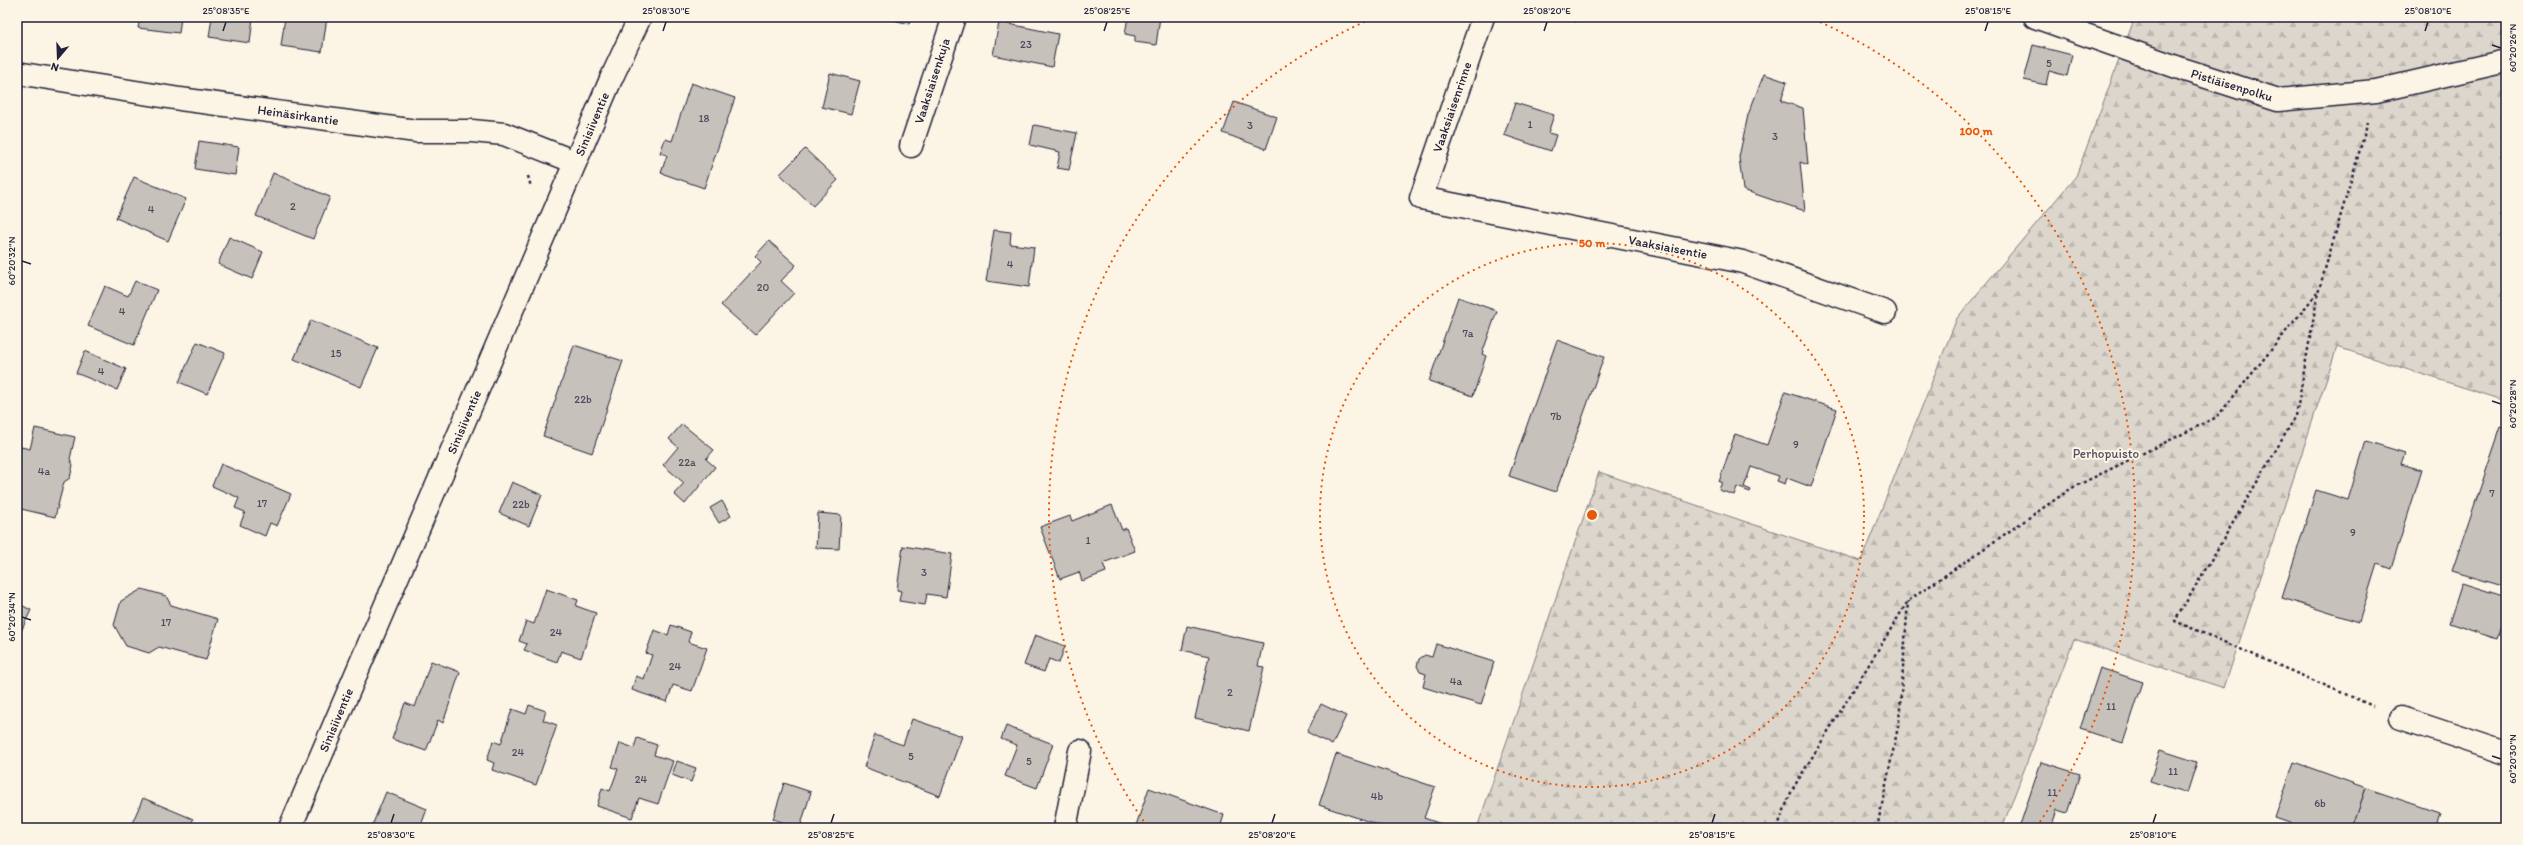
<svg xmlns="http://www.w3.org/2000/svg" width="2523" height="845" viewBox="0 0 2523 845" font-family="Itim,sans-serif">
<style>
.forest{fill:url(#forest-firs);stroke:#7f7c84}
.building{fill:#c6c1bb;stroke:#22223b}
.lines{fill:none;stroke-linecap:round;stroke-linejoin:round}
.minor-casing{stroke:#22223b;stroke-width:25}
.path{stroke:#22223b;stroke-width:2.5;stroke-dasharray:3 3;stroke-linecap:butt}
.minor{stroke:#fcf5e5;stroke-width:22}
.ticks{fill:none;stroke:#22223b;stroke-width:1.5}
.ring{fill:none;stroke:#e8590c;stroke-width:2;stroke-dasharray:2 4}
.labels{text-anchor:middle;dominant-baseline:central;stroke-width:4;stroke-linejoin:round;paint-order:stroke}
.number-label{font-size:11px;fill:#4b4a5b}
.street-label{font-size:13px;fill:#22223b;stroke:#fcf5e5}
.park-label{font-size:13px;fill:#504f5f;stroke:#fcf5e5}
.centre{fill:#e8590c;stroke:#fcf5e5;stroke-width:2}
.ring-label{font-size:12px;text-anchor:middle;font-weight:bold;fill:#e8590c;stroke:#fcf5e5;stroke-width:4;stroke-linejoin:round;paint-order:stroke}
.neatline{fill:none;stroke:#22223b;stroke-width:1.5}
.ticks-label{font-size:10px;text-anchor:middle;fill:#22223b}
</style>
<defs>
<pattern id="forest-firs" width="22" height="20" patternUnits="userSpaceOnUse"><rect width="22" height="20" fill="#dcd6cc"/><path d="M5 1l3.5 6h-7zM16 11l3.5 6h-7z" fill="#bcb7b0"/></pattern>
</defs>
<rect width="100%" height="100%" fill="#fcf5e5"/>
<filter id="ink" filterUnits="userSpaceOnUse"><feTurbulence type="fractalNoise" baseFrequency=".025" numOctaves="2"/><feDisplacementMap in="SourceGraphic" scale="8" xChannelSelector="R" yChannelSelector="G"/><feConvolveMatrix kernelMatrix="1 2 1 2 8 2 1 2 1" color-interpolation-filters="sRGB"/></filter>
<g filter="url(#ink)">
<polygon class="forest" points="2135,17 2506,17 2506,401 2337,347 2224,688 2074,639 2002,828 1477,828 1599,472 1861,561 1957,318 2076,176"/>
<g class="building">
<polygon points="140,17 181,17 179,33 138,28"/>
<polygon points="212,17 253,17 250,43 209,37"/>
<polygon points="285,17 327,17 322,52 281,46"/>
<polygon points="731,17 744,17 743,20"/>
<polygon points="883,17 911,17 909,24"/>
<polygon points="1128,17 1160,17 1156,45 1135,42 1135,36 1125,34"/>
<polygon points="1566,17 1578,17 1576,22"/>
<polygon points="999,22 1058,34 1052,67 993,55"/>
<polygon points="2033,45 2072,55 2067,76 2049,71 2046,85 2024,80"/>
<polygon points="830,73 860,81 851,114 822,107"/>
<polygon points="1764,74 1787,82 1781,101 1803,108 1808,165 1800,162 1805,211 1743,190 1739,157 1748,115"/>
<polygon points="691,83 735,98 704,188 661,173 667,155 660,153 665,139 672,141"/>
<polygon points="1234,102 1277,117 1266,149 1223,133"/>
<polygon points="1515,103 1554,115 1548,133 1556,135 1551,151 1504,135"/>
<polygon points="1034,125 1077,133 1069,170 1057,168 1060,152 1030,145"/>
<polygon points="199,141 239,147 235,175 195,169"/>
<polygon points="805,149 838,180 813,206 780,174"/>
<polygon points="273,173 330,197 313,239 256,216"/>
<polygon points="134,177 186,199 168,241 116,218"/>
<polygon points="994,230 1011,232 1010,244 1034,247 1029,287 986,281"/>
<polygon points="229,237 263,252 252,279 218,264"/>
<polygon points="769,241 796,265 781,281 794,293 755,335 721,305 761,262 755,256"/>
<polygon points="135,281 157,290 134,345 88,326 105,286 128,296"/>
<polygon points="1458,297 1497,311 1482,354 1486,356 1473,396 1429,381"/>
<polygon points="311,320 378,348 361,387 294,359"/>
<polygon points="1557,340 1604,357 1556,492 1509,476"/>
<polygon points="197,342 225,353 207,394 179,382"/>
<polygon points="574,345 623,361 592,453 543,436"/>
<polygon points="85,351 126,369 117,390 76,373"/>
<polygon points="1785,392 1837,409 1811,487 1787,478 1785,484 1777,481 1779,476 1751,467 1744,487 1751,490 1750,492 1737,487 1734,495 1719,490 1722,482 1719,482 1735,434 1767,445"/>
<polygon points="682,424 714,450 706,459 715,467 685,504 674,494 684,483 663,465 678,447 669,439"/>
<polygon points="2501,427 2506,429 2506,556 2500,565 2506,567 2506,587 2452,571"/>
<polygon points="35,428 75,437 70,459 73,465 70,478 64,482 55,517 17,508 17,464 21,447 30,449"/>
<polygon points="2366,441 2405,453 2401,464 2422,470 2391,569 2377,564 2359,622 2282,598 2316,490 2348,500"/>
<polygon points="221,464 291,494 277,526 270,523 265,536 240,525 245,512 235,508 239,498 212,486"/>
<polygon points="512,482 542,495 529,526 499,513"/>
<polygon points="722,501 731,516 719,523 710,508"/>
<polygon points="1112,505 1122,530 1126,528 1135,551 1103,563 1106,572 1082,581 1079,572 1060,579 1040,527 1070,516 1072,521"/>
<polygon points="818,513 841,515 839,549 816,548"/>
<polygon points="903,546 952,554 946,597 927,594 925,605 899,601 901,591 897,590"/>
<polygon points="2462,583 2506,597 2506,612 2497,639 2449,623"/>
<polygon points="142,589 166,596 171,605 218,619 206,660 159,647 149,653 126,646 114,625 121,601"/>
<polygon points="546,589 578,600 576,606 596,613 581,658 561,651 557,662 524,650 527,644 519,641 526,621 534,624"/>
<polygon points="17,603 31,610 17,640"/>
<polygon points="671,625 691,632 688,642 707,648 692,691 673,685 667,702 632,690 636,676 644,679 652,655 646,653 654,630 668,635"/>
<polygon points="1187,626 1263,643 1258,666 1264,667 1249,731 1195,718 1209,656 1182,650"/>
<polygon points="1035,635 1065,646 1059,663 1049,659 1044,672 1024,665"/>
<polygon points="1436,644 1494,662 1481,705 1423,687 1426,674 1420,672 1417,666 1419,659 1425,655 1432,657"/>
<polygon points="431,661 460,672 443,723 438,720 426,751 392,739 405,703 415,707"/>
<polygon points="2100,668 2143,682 2123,743 2080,729"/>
<polygon points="1321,704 1346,716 1332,745 1307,732"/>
<polygon points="529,705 546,711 543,720 557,725 536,785 492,770 494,763 487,760 493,741 501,744 512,709 526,714"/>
<polygon points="912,719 962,736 940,796 864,767 875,735 903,745"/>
<polygon points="1006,726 1053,744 1037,788 1005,776 1017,745 1001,739"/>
<polygon points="637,738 657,745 654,755 673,761 658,804 639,798 632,818 597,806 602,788 610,791 618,769 612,767 620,743 634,748"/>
<polygon points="2160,750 2197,762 2187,793 2150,781"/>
<polygon points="1336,754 1435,787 1424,818 1453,828 1388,828 1319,805"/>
<polygon points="677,761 696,768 691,782 672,775"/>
<polygon points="2041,762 2080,774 2067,813 2057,810 2051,828 2019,828"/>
<polygon points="2294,762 2366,788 2352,828 2304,828 2275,818"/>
<polygon points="784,783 811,792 800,828 773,819"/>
<polygon points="1149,788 1224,815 1220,828 1135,828"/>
<polygon points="2366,788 2440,813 2435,828 2352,828"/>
<polygon points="386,792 427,809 420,828 371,828"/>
<polygon points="143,798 193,819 190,828 130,828"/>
</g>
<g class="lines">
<g class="minor-casing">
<g id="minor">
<polyline points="1483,17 1421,198 1743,262 1885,312"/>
<polyline points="2035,17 2185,70 2278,100 2376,91 2506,61"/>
<polyline points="17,73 180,99 416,131 472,131 504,134 575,162"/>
<polyline points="911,146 954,17"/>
<polyline points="2401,718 2506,753"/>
<polyline points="290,828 611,79 640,17"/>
<polyline points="1065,828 1080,751"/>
</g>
</g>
<g class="path">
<polyline points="2368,122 2318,293 2296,416 2175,621 2373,706"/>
<polyline points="528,176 531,187"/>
<polyline points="1777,828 1792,790 1908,601 2072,488 2217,417 2317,293"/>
<polyline points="1877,828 1899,722 1908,601"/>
</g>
<use href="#minor" class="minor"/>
</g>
</g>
<path class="ticks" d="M223,31L226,22M663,31L666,22M1104,31L1107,22M1544,31L1547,22M1985,31L1988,22M2425,31L2428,22M2492,45L2501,48M22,261L31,264M2492,401L2501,404M22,617L31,620M2492,756L2501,759M391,823L394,814M831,823L834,814M1272,823L1275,814M1712,823L1715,814M2153,823L2156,814"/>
<g class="ring">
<circle cx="1592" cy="515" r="272"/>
<path d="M1147 826A543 543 0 0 1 1375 17M1809 17A543 543 0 0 1 2037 826"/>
</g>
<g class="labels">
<g class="number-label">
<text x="1026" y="44">23</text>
<text x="2049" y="63">5</text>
<text x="704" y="118">18</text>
<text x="1530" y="124">1</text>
<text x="1250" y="125">3</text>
<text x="1775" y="136">3</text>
<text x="293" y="206">2</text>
<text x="151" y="209">4</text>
<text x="1010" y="264">4</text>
<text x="763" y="287">20</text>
<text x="122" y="311">4</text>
<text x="1468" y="333">7a</text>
<text x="336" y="353">15</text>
<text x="101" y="371">4</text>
<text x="583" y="399">22b</text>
<text x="1556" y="416">7b</text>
<text x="1796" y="444">9</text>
<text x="687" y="462">22a</text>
<text x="44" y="471">4a</text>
<text x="2492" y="493">7</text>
<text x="262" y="503">17</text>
<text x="521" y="504">22b</text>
<text x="2353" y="532">9</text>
<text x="1088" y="540">1</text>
<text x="924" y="572">3</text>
<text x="166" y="622">17</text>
<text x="556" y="632">24</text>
<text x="675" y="666">24</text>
<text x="1456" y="681">4a</text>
<text x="1230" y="692">2</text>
<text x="2111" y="706">11</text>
<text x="518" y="752">24</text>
<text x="911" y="756">5</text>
<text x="1029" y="761">5</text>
<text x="2173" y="771">11</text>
<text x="641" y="779">24</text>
<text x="2052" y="792">11</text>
<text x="1377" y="796">4b</text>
<text x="2320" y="803">6b</text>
</g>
<g class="street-label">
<text transform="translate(932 81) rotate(-72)">Vaaksiaisenkuja</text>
<text transform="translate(2232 85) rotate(17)">Pistiäisenpolku</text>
<text transform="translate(1452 107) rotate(-71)">Vaaksiaisenrinne</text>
<text transform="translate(298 115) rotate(8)">Heinäsirkantie</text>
<text transform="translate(592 124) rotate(-67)">Sinisiiventie</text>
<text transform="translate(1668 247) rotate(11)">Vaaksiaisentie</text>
<text transform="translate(464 422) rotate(-67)">Sinisiiventie</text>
<text transform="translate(336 720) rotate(-67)">Sinisiiventie</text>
</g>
<g class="park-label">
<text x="2106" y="453">Perhopuisto</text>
</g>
</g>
<circle cx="1592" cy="515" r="6" class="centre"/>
<g class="ring-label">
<text x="1976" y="135">100 m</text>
<text x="1592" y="247">50 m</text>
</g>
<rect width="2523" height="845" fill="none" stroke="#fcf5e5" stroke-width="44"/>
<g transform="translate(58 58) rotate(199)" stroke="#fcf5e5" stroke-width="3" paint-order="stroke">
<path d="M0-3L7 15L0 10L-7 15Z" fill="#22223b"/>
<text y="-6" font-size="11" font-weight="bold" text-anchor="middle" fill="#22223b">N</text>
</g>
<rect x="22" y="22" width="2479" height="801" class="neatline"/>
<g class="ticks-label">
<text x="226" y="14">25°08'35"E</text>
<text x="666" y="14">25°08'30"E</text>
<text x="1107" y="14">25°08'25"E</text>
<text x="1547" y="14">25°08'20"E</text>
<text x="1988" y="14">25°08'15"E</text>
<text x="2428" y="14">25°08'10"E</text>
<text transform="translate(2512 48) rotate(-90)" y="4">60°20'26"N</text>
<text transform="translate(11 261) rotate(-90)" y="4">60°20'32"N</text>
<text transform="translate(2512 404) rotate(-90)" y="4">60°20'28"N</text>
<text transform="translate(11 617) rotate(-90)" y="4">60°20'34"N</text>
<text transform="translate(2512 759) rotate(-90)" y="4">60°20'30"N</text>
<text x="391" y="838">25°08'30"E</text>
<text x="831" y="838">25°08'25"E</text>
<text x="1272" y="838">25°08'20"E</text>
<text x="1712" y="838">25°08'15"E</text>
<text x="2153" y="838">25°08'10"E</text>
</g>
</svg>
